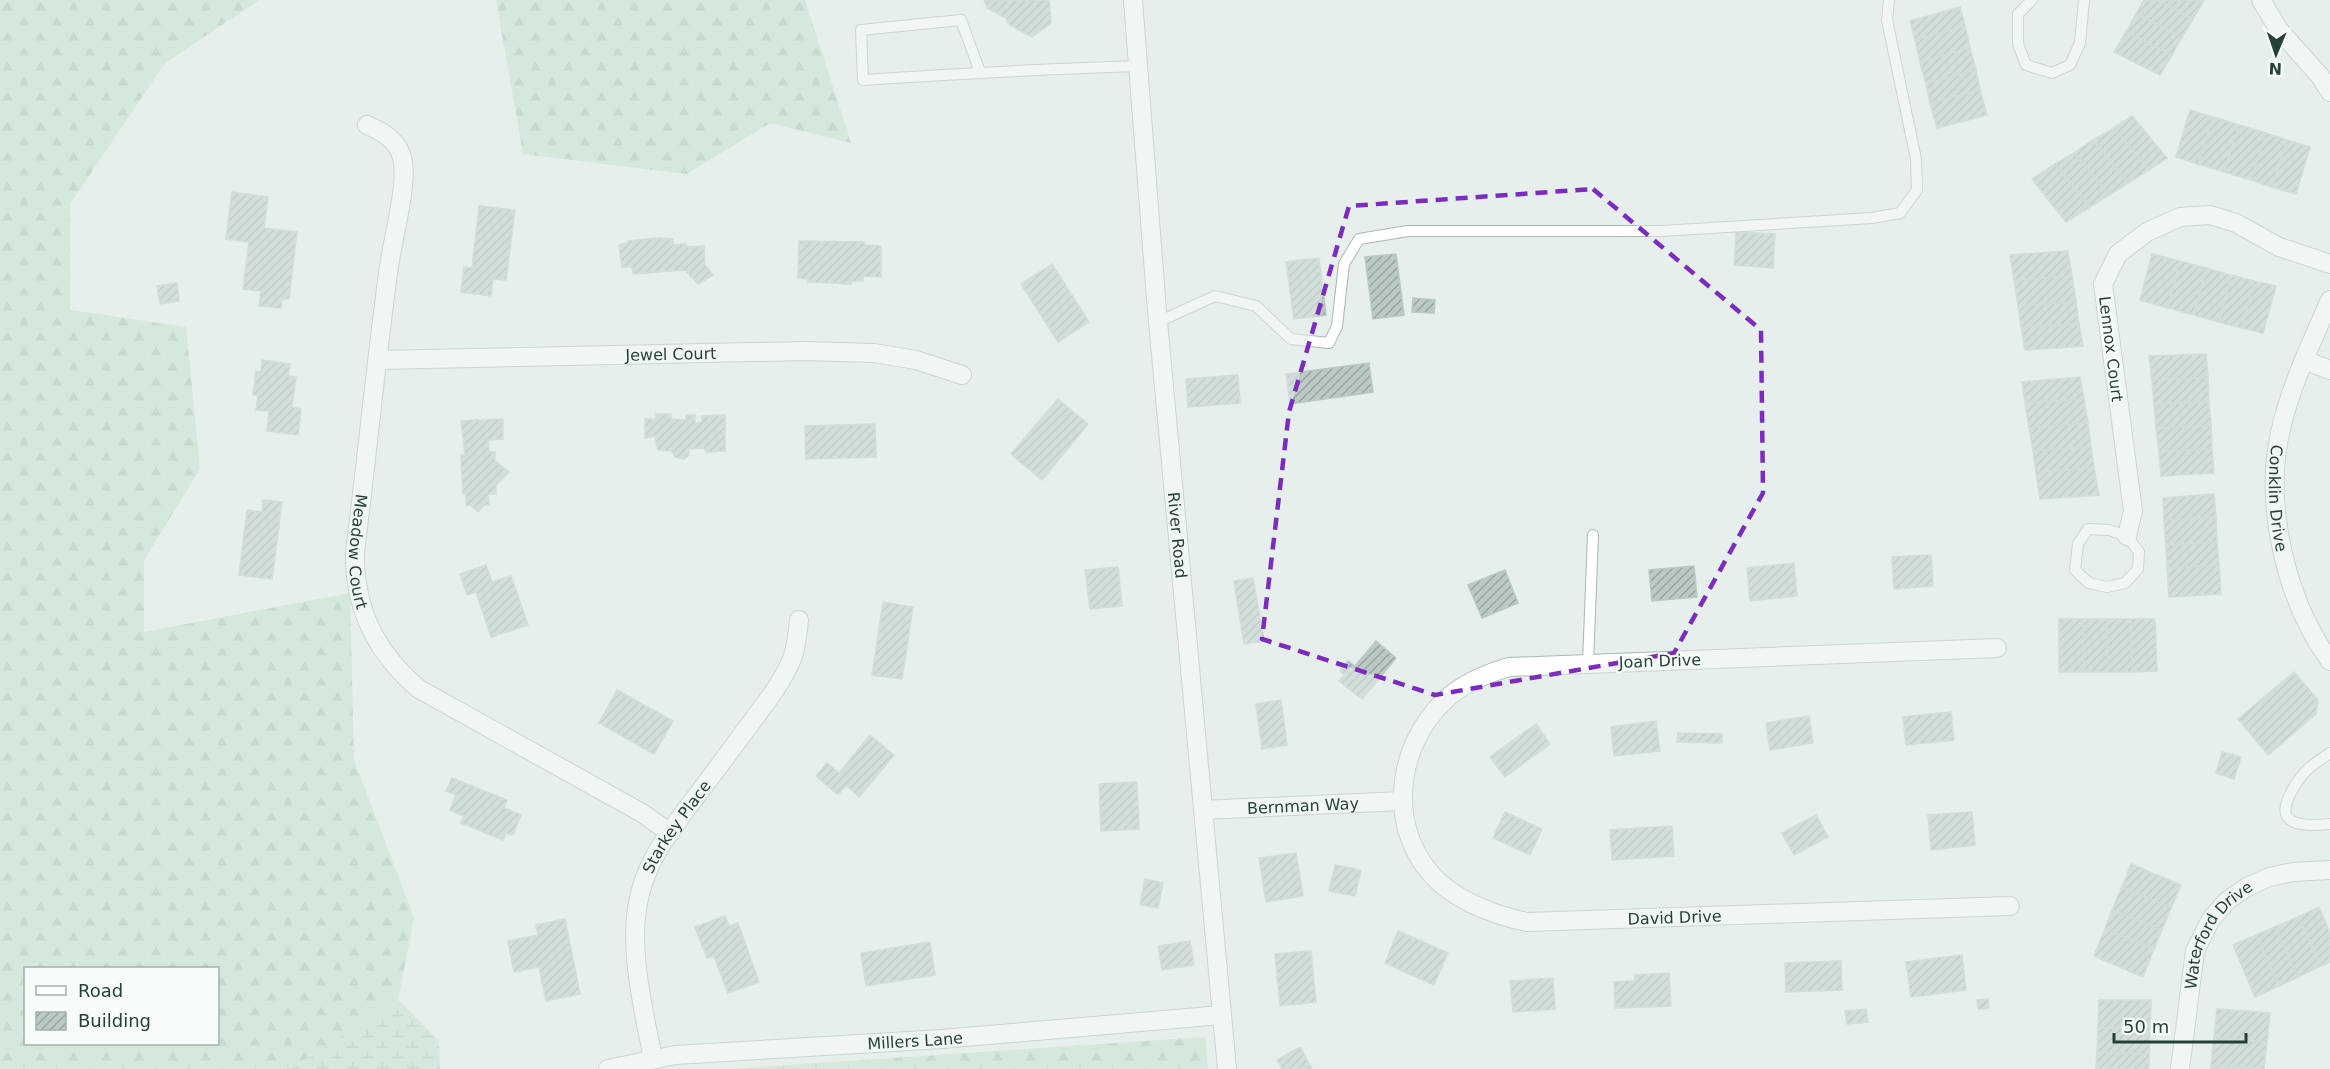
<svg xmlns="http://www.w3.org/2000/svg" width="2330" height="1069" viewBox="0 0 2330 1069" font-family="'DejaVu Sans',sans-serif">
<style>
.forest{fill:url(#forest-firs);fill-rule:evenodd}
.wetland{fill:url(#wetland-marsh)}
.building{fill:url(#building-hatch);stroke:#b8c9c2;stroke-width:1.5}
.lines{fill:none;stroke-linecap:round;stroke-linejoin:round}
.service-casing{stroke:#a8b8b2;stroke-width:12}
.minor-casing{stroke:#a8b8b2;stroke-width:20}
.tertiary-casing{stroke:#a8b8b2;stroke-width:20}
.service{stroke:#fff;stroke-width:10}
.minor{stroke:#fff;stroke-width:18}
.tertiary{stroke:#fff;stroke-width:18}
.marked{fill:none;stroke:#7b2cbf;stroke-width:4.5;stroke-dasharray:12 8;stroke-linejoin:round}
.labels{text-anchor:middle;dominant-baseline:central;stroke-width:4.5;stroke-linejoin:round;paint-order:stroke}
.street-label{font-size:16px;fill:#24423a;stroke:#f7fbf9}
</style>
<defs>
<pattern id="forest-firs" width="22" height="20" patternUnits="userSpaceOnUse" patternTransform="scale(1.5)"><rect width="22" height="20" fill="#bfe0c8"/><path d="M5 1l3.5 6h-7zM16 11l3.5 6h-7z" fill="#a4c1ad"/></pattern>
<pattern id="wetland-marsh" width="20" height="14" patternUnits="userSpaceOnUse" patternTransform="scale(1.5)"><rect width="20" height="14" fill="#bfe0c8"/><path d="M1 5h8M5 5V1M11 12h8M15 12V8" fill="none" stroke="#a4c1ad"/></pattern>
<pattern id="building-hatch" width="6" height="6" patternUnits="userSpaceOnUse" patternTransform="scale(1.5)"><rect width="6" height="6" fill="#bbcac4"/><path d="M-1 1l2-2M0 6l6-6M5 7l2-2" fill="none" stroke="#98a6a0"/></pattern>
</defs>
<rect width="100%" height="100%" fill="#e6efeb"/>
<g class="forest">
<path d="M0,0H259L165,63L70,204V310L186,327L200,469L144,560V632L350,593L354,760L414,918L398,1000L290,1069H0ZM26,968H218V1044H26Z"/>
<polygon points="496,0 805,0 851,143 770,123 687,174 523,154"/>
<polygon points="1205,1037 1208,1069 729,1069"/>
</g>
<polygon class="wetland" points="398,1000 439,1041 440,1069 290,1069"/>
<g class="building">
<polygon points="984,0 1049,0 1051,23 1032,37 1008,24 1006,18 987,8"/>
<polygon points="2144,0 2157,0 2193,19 2182,37 2136,14"/>
<polygon points="2157,0 2204,0 2193,19"/>
<polygon points="1960,7 1965,26 1915,40 1910,21"/>
<polygon points="2136,14 2182,37 2172,55 2126,32"/>
<polygon points="1965,26 1970,48 1920,62 1915,40"/>
<polygon points="2126,32 2172,55 2160,75 2114,52"/>
<polygon points="1970,48 1976,70 1926,84 1920,62"/>
<polygon points="1976,70 1980,90 1930,103 1926,84"/>
<polygon points="1980,90 1987,115 1937,128 1930,103"/>
<polygon points="2190,110 2213,117 2198,164 2176,157"/>
<polygon points="2132,116 2167,158 2149,170 2114,128"/>
<polygon points="2213,117 2239,125 2224,172 2198,164"/>
<polygon points="2239,125 2266,133 2251,180 2224,172"/>
<polygon points="2114,128 2149,170 2128,183 2093,140"/>
<polygon points="2266,133 2287,140 2272,187 2251,180"/>
<polygon points="2093,140 2128,183 2109,195 2074,153"/>
<polygon points="2287,140 2310,147 2296,194 2272,187"/>
<polygon points="2074,153 2109,195 2090,207 2055,164"/>
<polygon points="2055,164 2090,207 2066,222 2032,179"/>
<polygon points="232,192 268,197 264,228 297,232 289,299 282,299 281,308 259,306 261,291 243,289 249,242 226,239"/>
<polygon points="479,206 515,210 506,280 493,279 491,296 461,292 464,267 472,268"/>
<polygon points="1736,232 1775,234 1773,268 1734,265"/>
<polygon points="658,238 673,239 673,245 686,244 687,247 704,246 705,265 713,275 698,284 685,270 633,274 632,267 622,267 619,245 627,243 628,241"/>
<polygon points="799,241 864,242 864,245 881,246 881,277 863,276 863,281 851,281 851,284 808,282 808,279 798,278"/>
<polygon points="2068,251 2072,276 2014,280 2010,255"/>
<polygon points="1396,254 1404,315 1373,319 1365,257"/>
<polygon points="2152,254 2180,261 2168,308 2140,300"/>
<polygon points="1319,258 1326,315 1294,319 1286,262"/>
<polygon points="2180,261 2206,268 2194,315 2168,308"/>
<polygon points="1052,264 1089,322 1058,342 1021,284"/>
<polygon points="2206,268 2231,275 2219,322 2194,315"/>
<polygon points="2231,275 2254,281 2242,328 2219,322"/>
<polygon points="2072,276 2076,302 2018,306 2014,280"/>
<polygon points="2254,281 2276,286 2263,333 2242,328"/>
<polygon points="177,283 179,301 160,304 157,286"/>
<polygon points="1413,298 1435,300 1434,313 1412,312"/>
<polygon points="2076,302 2079,324 2021,327 2018,306"/>
<polygon points="2079,324 2083,346 2025,350 2021,327"/>
<polygon points="2206,354 2208,378 2152,380 2149,356"/>
<polygon points="262,360 290,364 288,376 296,377 292,407 301,409 298,435 267,431 269,411 256,410 258,396 253,395 256,371 261,372"/>
<polygon points="1369,363 1373,392 1290,404 1286,374"/>
<polygon points="1238,375 1240,403 1188,407 1186,379"/>
<polygon points="2080,377 2084,399 2025,403 2022,382"/>
<polygon points="2208,378 2209,402 2154,404 2152,380"/>
<polygon points="1058,399 1088,424 1042,480 1011,454"/>
<polygon points="2084,399 2088,423 2029,428 2025,403"/>
<polygon points="2209,402 2211,426 2156,428 2154,404"/>
<polygon points="656,414 671,414 671,419 686,420 686,415 695,415 695,423 702,422 702,416 725,415 725,451 706,452 704,448 688,449 689,455 684,459 675,457 672,451 658,450 655,436 645,438 645,419 656,419"/>
<polygon points="503,419 503,439 488,440 489,452 495,452 495,461 509,472 496,485 496,494 488,494 489,505 484,505 478,512 471,505 466,505 466,495 463,494 461,455 465,455 461,421"/>
<polygon points="2088,423 2091,447 2033,451 2029,428"/>
<polygon points="875,424 876,457 806,459 805,426"/>
<polygon points="2211,426 2212,449 2159,452 2156,428"/>
<polygon points="2091,447 2094,468 2036,472 2033,451"/>
<polygon points="2212,449 2214,473 2161,476 2159,452"/>
<polygon points="2094,468 2099,495 2040,499 2036,472"/>
<polygon points="2214,494 2216,517 2164,520 2163,498"/>
<polygon points="263,500 282,502 272,579 239,575 247,510 262,512"/>
<polygon points="2216,517 2217,542 2166,545 2164,520"/>
<polygon points="2217,542 2219,565 2167,568 2166,545"/>
<polygon points="1931,555 1933,586 1894,589 1892,557"/>
<polygon points="1794,563 1797,596 1750,601 1747,568"/>
<polygon points="486,565 492,582 511,576 528,625 491,637 476,592 467,595 460,574"/>
<polygon points="2219,565 2221,594 2169,597 2167,568"/>
<polygon points="1694,566 1697,597 1652,601 1649,570"/>
<polygon points="1118,567 1122,606 1090,609 1085,570"/>
<polygon points="1505,570 1518,603 1482,618 1468,585"/>
<polygon points="1253,578 1264,641 1244,644 1234,581"/>
<polygon points="883,602 913,607 902,679 872,675"/>
<polygon points="2059,619 2083,619 2084,672 2059,672"/>
<polygon points="2083,619 2107,619 2108,672 2084,672"/>
<polygon points="2107,619 2131,619 2132,672 2108,672"/>
<polygon points="2131,619 2155,619 2157,671 2132,672"/>
<polygon points="1376,641 1396,658 1362,699 1339,681 1344,675 1340,671 1348,661 1355,666"/>
<polygon points="2294,672 2318,700 2316,714 2268,755 2238,719"/>
<polygon points="617,690 673,721 654,754 599,723"/>
<polygon points="1281,700 1287,745 1262,749 1256,704"/>
<polygon points="1951,712 1954,740 1906,745 1903,717"/>
<polygon points="1809,716 1813,743 1770,750 1766,723"/>
<polygon points="1656,721 1660,751 1614,756 1611,727"/>
<polygon points="1536,724 1550,744 1505,777 1490,757"/>
<polygon points="1678,733 1722,734 1722,743 1677,742"/>
<polygon points="870,735 894,755 859,797 846,785 838,795 816,776 827,763 839,773"/>
<polygon points="2222,752 2241,757 2234,779 2216,773"/>
<polygon points="452,778 507,800 504,808 521,815 513,835 506,833 503,840 461,823 464,816 450,810 456,795 446,791"/>
<polygon points="1137,782 1139,829 1101,831 1099,784"/>
<polygon points="1505,812 1542,829 1530,855 1493,838"/>
<polygon points="1972,812 1975,845 1931,850 1928,815"/>
<polygon points="1816,815 1828,837 1794,855 1782,833"/>
<polygon points="1672,826 1674,856 1612,860 1610,830"/>
<polygon points="1296,853 1303,896 1266,902 1259,858"/>
<polygon points="2131,864 2181,885 2171,908 2122,887"/>
<polygon points="1335,865 1361,870 1355,896 1329,891"/>
<polygon points="1145,879 1163,883 1158,908 1140,905"/>
<polygon points="2122,887 2171,908 2162,930 2112,910"/>
<polygon points="2319,907 2330,933 2330,962 2321,966 2298,917"/>
<polygon points="2112,910 2162,930 2154,949 2105,929"/>
<polygon points="725,916 729,926 738,923 759,982 728,993 714,956 707,958 695,927"/>
<polygon points="2298,917 2321,966 2298,977 2275,927"/>
<polygon points="565,919 580,994 546,1001 539,967 514,972 508,941 538,935 536,925"/>
<polygon points="2275,927 2298,977 2279,986 2256,935"/>
<polygon points="2105,929 2154,949 2143,977 2094,956"/>
<polygon points="1398,931 1448,953 1434,985 1385,963"/>
<polygon points="2256,935 2279,986 2255,997 2233,945"/>
<polygon points="1190,941 1194,965 1162,970 1158,946"/>
<polygon points="930,942 935,975 866,986 861,953"/>
<polygon points="1311,951 1316,1002 1280,1006 1275,954"/>
<polygon points="1962,955 1966,990 1911,997 1906,962"/>
<polygon points="1841,961 1842,990 1786,992 1785,963"/>
<polygon points="1669,973 1671,1006 1615,1008 1614,982 1635,981 1635,975"/>
<polygon points="1553,978 1555,1009 1513,1012 1510,981"/>
<polygon points="1988,999 1989,1008 1978,1009 1977,1000"/>
<polygon points="2099,1000 2151,1000 2150,1028 2098,1028"/>
<polygon points="1866,1009 1868,1022 1847,1024 1845,1011"/>
<polygon points="2217,1009 2270,1013 2267,1042 2214,1038"/>
<polygon points="2098,1028 2150,1028 2149,1054 2097,1052"/>
<polygon points="2214,1038 2267,1042 2264,1069 2211,1065"/>
<polygon points="1300,1047 1312,1069 1282,1069 1277,1060"/>
<polygon points="2097,1052 2149,1054 2149,1069 2096,1069"/>
<polygon points="2211,1065 2253,1069 2211,1069"/>
</g>
<g class="lines">
<g class="service-casing">
<g id="service">
<polyline points="2032,0 2018,14 2018,44 2026,65 2052,73 2070,65 2080,43 2084,0"/>
<path d="M980,72L961,20L861,30L863,80C955,74 1046,69 1138,66"/>
<polyline points="1158,322 1215,296 1256,306 1291,339 1329,343 1337,326 1344,264 1359,239 1408,231 1662,231 1872,218 1900,213 1917,190 1916,159 1887,20 1889,0"/>
<polygon points="2088,529 2109,530 2127,536 2139,552 2138,569 2125,583 2107,587 2089,583 2075,570 2078,544"/>
<polyline points="1588,663 1593,535"/>
<path d="M2330,753C2323,758 2314,763 2307,770C2299,778 2277,808 2289,819C2299,827 2318,825 2330,824"/>
</g>
</g>
<g class="minor-casing">
<g id="minor">
<polyline points="2261,0 2279,30 2320,76 2330,92"/>
<path id="s1" d="M367,125C384,132 400,142 403,162C407,186 393,239 389,266C376,361 367,457 355,552C354,609 376,653 419,689L642,813L670,833"/>
<path id="s2" d="M2330,300C2311,344 2288,391 2279,438C2265,510 2287,602 2330,661"/>
<path id="s3" d="M379,360L805,351L874,353L916,360L962,375"/>
<polyline points="2304,360 2330,370"/>
<polyline points="2127,536 2133,511 2103,284 2118,254 2147,232 2180,217 2210,215 2236,223 2279,247 2330,264"/>
<path id="s4" d="M1997,648L1509,667C1485,674 1463,683 1445,700C1394,748 1386,834 1440,883C1463,903 1497,916 1527,922L2010,906"/>
<path id="s5" d="M1203,810L1402,801"/>
<path id="s6" d="M653,1058C644,1013 630,955 637,909C643,860 676,824 704,786C728,754 752,722 775,690C793,662 796,653 799,620"/>
<path id="s7" d="M608,1069L675,1055L942,1039L1222,1015"/>
<path id="s8" d="M2180,1069L2195,951L2211,919L2227,901L2247,887L2269,877L2293,872L2330,870"/>
</g>
</g>
<g class="tertiary-casing">
<g id="tertiary">
<path id="s9" d="M1133,0L1157,311L1227,1069"/>
</g>
</g>
<use href="#service" class="service"/>
<use href="#minor" class="minor"/>
<use href="#tertiary" class="tertiary"/>
</g>
<path d="M0 0H2330V1069H0ZM1593,189L1761,330L1763,493L1674,653L1435,695L1262,639L1289,412L1349,206Z" fill="#e6efeb" fill-opacity=".55" fill-rule="evenodd"/>
<path class="marked" d="M1593,189L1761,330L1763,493L1674,653L1435,695L1262,639L1289,412L1349,206Z"/>
<g class="labels">
<g class="street-label">
<text transform="translate(2111 349) rotate(83)">Lennox Court</text>
<text stroke="none"><textPath href="#s3" startOffset="292">Jewel Court</textPath></text>
<text stroke="none"><textPath href="#s2" startOffset="208">Conklin Drive</textPath></text>
<text stroke="none"><textPath href="#s9" startOffset="537">River Road</textPath></text>
<text stroke="none"><textPath href="#s1" startOffset="447">Meadow Court</textPath></text>
<text transform="translate(1660 661) rotate(-2)">Joan Drive</text>
<text stroke="none"><textPath href="#s5" startOffset="100">Bernman Way</textPath></text>
<text stroke="none"><textPath href="#s6" startOffset="243">Starkey Place</textPath></text>
<text stroke="none"><textPath href="#s4" startOffset="1010">David Drive</textPath></text>
<text stroke="none"><textPath href="#s8" startOffset="144">Waterford Drive</textPath></text>
<text stroke="none"><textPath href="#s7" startOffset="309">Millers Lane</textPath></text>
</g>
</g>
<rect x="24" y="967" width="195" height="78" fill="#f7fbf9" stroke="#a3b1ad" stroke-width="1.5"/>
<rect x="36" y="986" width="30" height="9" fill="#ffffff" stroke="#a3b1ad" stroke-width="1.5"/>
<text x="78" y="997" font-size="18" fill="#24423a">Road</text>
<rect x="36" y="1012" width="30" height="18" fill="url(#building-hatch)" stroke="#a3b1ad" stroke-width="1.5"/>
<text x="78" y="1027" font-size="18" fill="#24423a">Building</text>
<g transform="translate(2276 54) rotate(182)" stroke="#f7fbf9" stroke-width="4.5" paint-order="stroke">
<path d="M0-4.5L10 22L0 15L-10 22Z" fill="#24423a"/>
<text y="-9" font-size="16" font-weight="bold" text-anchor="middle" fill="#24423a">N</text>
</g>
<path d="M2114 1033v9h132v-9" fill="none" stroke="#24423a" stroke-width="3"/>
<text x="2123" y="1033" font-size="18" fill="#24423a" stroke="#f7fbf9" stroke-width="4.5" paint-order="stroke">50 m</text>
</svg>
